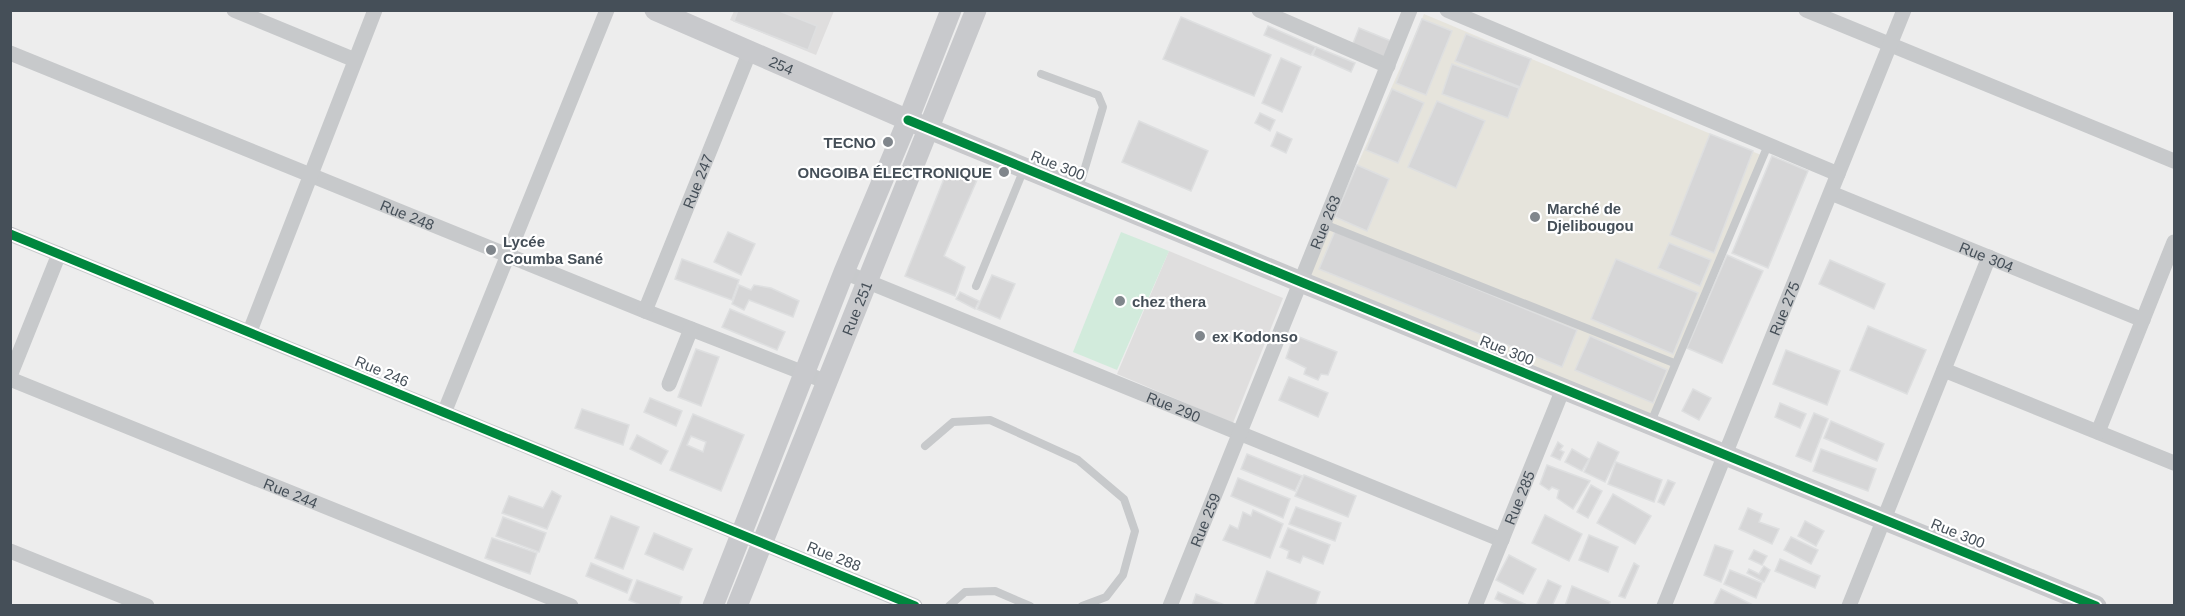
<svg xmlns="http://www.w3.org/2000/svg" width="2185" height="616" viewBox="0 0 2185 616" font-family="Helvetica,sans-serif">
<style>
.commercial{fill:#e6e4dc}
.education{fill:#dfdede}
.green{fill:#d2ebdc}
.building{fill:#d6d6d7;stroke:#dedfe0;stroke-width:1.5;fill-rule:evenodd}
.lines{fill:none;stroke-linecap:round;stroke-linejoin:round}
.lane{stroke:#c7c9cb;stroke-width:8}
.street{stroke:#c7c9cb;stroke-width:15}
.secondary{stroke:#c8c9cc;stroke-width:21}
.cycleway-casing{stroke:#fff;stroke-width:13}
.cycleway{stroke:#00873e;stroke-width:9}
.poi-dot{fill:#80868c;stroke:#fff;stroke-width:2}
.labels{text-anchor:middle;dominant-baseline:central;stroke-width:4.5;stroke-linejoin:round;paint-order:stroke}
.street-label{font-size:15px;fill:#454f58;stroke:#fff}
.poi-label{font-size:15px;font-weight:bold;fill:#454f58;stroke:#fff;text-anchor:start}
</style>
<rect width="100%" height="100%" fill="#ededed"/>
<polygon class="commercial" points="1424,14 1761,155 1652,426 1307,279"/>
<g class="education">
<polygon points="734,11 834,11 816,55 730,20"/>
<polygon points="1169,251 1283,298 1233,423 1117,374"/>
</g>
<polygon class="green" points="1121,232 1169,251 1117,370 1073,352"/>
<g class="building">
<polygon points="738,10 777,10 817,26 808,50 734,21"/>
<polygon points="1181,17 1271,55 1254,96 1163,59"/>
<polygon points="1422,19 1452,31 1426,95 1396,83"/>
<polygon points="1268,26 1316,47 1311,55 1264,35"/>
<polygon points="1359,28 1391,41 1384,59 1352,46"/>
<polygon points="1466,34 1531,59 1520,87 1455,61"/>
<polygon points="1316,47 1355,63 1351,72 1313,55"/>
<polygon points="1281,58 1301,67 1282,112 1262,103"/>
<polygon points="1452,64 1519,88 1508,118 1442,94"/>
<polygon points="1392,89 1424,103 1398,163 1366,150"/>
<polygon points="1437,101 1485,121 1456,188 1408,167"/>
<polygon points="1260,113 1275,120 1270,131 1255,123"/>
<polygon points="1139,121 1208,151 1191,191 1122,162"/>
<polygon points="1277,132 1292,139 1286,153 1271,146"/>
<polygon points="1710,134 1753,151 1714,253 1670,235"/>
<polygon points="1772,156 1808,171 1768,268 1732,253"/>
<polygon points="1357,165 1389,179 1367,231 1335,217"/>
<polygon points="948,169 977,180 944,256 965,267 955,296 905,276"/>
<polygon points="1335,231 1577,330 1562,367 1319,269"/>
<polygon points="728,232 755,244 741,275 714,262"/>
<polygon points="1669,243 1711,260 1700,286 1658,268"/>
<polygon points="1727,255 1763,271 1722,363 1687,348"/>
<polygon points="682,259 739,280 732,300 675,279"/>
<polygon points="1616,259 1698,293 1673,354 1591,319"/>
<polygon points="1830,260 1885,284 1874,309 1819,284"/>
<polygon points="992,275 1015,284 1000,319 977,309"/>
<polygon points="739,285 751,290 754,285 771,288 799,301 793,317 749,300 744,310 732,304"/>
<polygon points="960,292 979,301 975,309 956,299"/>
<polygon points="730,309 785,332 777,350 722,327"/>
<polygon points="1868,326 1926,350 1907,394 1850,370"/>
<polygon points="1294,335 1337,352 1328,375 1321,374 1318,380 1304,374 1306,368 1286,358"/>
<polygon points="1590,336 1667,370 1653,403 1575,370"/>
<polygon points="696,349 719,357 701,406 678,397"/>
<polygon points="1786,350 1840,371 1827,405 1773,384"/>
<polygon points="1289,377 1328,393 1318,417 1279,400"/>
<polygon points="1693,389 1711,398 1699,420 1682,411"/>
<polygon points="650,398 682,411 676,426 644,412"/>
<polygon points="1780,403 1806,414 1800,428 1775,417"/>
<polygon points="582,409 629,425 623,445 575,428"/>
<polygon points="1814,413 1828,419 1811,462 1796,456"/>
<path d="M693,414L744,435L721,491L670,470ZM691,436L706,442L703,452L687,445Z"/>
<polygon points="1831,421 1884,444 1877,461 1824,438"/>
<polygon points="637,435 668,451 661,464 630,449"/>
<polygon points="1558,442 1563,446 1560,450 1564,452 1560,460 1551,456"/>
<polygon points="1598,442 1619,452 1605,482 1584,472"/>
<polygon points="1572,449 1589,459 1582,471 1565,462"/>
<polygon points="1821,449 1876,469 1868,491 1813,471"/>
<polygon points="1247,454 1302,476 1295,491 1241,469"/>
<polygon points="1616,462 1662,480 1654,502 1608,484"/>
<polygon points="1547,465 1590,481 1573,509 1557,498 1559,490 1552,487 1549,490 1540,484"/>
<polygon points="1304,475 1356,496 1348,517 1295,496"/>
<polygon points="1238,478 1290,499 1283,518 1231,496"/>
<polygon points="1668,480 1675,483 1664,505 1658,502"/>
<polygon points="1591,485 1602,491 1588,518 1577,512"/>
<polygon points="552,491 561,496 547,529 502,513 509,496 543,508"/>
<polygon points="1613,494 1651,516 1635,544 1597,523"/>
<polygon points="1296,507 1341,523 1335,541 1289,524"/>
<polygon points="1748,508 1762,514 1759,522 1779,529 1772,544 1739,529"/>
<polygon points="1253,510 1283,524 1270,558 1223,540 1230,525 1238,529 1243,512 1251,516"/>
<polygon points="1545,515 1582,534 1569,561 1532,543"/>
<polygon points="611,516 639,527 623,569 595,558"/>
<polygon points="503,517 546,533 539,552 496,536"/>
<polygon points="1805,521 1824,531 1816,546 1798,536"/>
<polygon points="1288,528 1330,545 1323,564 1303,556 1300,563 1287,558 1289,551 1280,547"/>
<polygon points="654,533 692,549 683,570 645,554"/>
<polygon points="1589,535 1618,547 1608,572 1579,560"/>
<polygon points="1791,537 1818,550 1811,564 1784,550"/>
<polygon points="492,538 537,553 530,574 485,558"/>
<polygon points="1715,545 1733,551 1721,582 1704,575"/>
<polygon points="1754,550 1767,556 1762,565 1749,559"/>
<polygon points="1509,555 1536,569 1523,594 1496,580"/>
<polygon points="1780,559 1820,576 1815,588 1775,571"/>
<polygon points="591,563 632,580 627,593 586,576"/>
<polygon points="1634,563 1639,566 1625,598 1619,596"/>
<polygon points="1764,566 1770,570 1764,582 1747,573 1749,569 1759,574"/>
<polygon points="1730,570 1762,583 1756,598 1724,584"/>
<polygon points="1267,571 1320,592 1315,606 1254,606"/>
<polygon points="637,580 682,597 679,606 643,606 629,600"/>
<polygon points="1548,580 1561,586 1552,606 1536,606"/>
<polygon points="1572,586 1610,602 1609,606 1565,606"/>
<polygon points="1721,589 1753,605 1752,606 1713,606"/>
<polygon points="1498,592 1527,605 1510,606 1495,599"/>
<polygon points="1196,594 1227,606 1192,606"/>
</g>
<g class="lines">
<g class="lane">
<polyline points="1041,74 1098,95 1103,107 1079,188"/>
<polyline points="1324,224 1674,363"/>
<polyline points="976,286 1024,169"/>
<polyline points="1651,422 1768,145"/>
<polyline points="925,446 953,422 990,420 1078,460 1124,499 1135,531 1123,575 1106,597 1082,606"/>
<polyline points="949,606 965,592 995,591 1030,606"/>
</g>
<g class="street">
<polyline points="234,10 355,60"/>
<polyline points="1259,10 1388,66"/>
<polyline points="1447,10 1838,174"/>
<polyline points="1806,10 2174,161"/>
<path id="s1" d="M10,53L645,311L827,382"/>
<path id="s2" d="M1831,193L2143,320"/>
<polyline points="10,234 915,606"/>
<path id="s3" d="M844,272L1502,540"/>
<path id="s4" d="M645,311L750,51"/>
<polyline points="250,331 375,10"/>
<polyline points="1944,370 2174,463"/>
<polyline points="10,376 59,254"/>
<path id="s5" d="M10,379L571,606"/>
<polyline points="669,384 691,329"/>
<polyline points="444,413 607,10"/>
<polyline points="2098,432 2174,242"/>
<polyline points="10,551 147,606"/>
<path id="s6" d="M1170,606L1410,10"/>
<path id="s7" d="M1475,606L1563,389"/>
<path id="s8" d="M1664,606L1904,10"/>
<polyline points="1849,606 1989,257"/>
</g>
<g class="secondary">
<path id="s9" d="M655,10L908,120L1301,282L2096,606"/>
<polyline points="713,606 844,272 908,120 951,10"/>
<path id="s10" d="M737,606L976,10"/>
</g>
<g class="cycleway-casing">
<g id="cycleway">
<polyline points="908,120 1301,282 2096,606"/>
<polyline points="10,234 915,606"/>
</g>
</g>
<use href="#cycleway" class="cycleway"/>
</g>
<g class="poi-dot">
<circle cx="888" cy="142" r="6"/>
<circle cx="1004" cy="172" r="6"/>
<circle cx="1535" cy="217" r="6"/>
<circle cx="491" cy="250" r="6"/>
<circle cx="1120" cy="301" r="6"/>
<circle cx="1200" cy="336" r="6"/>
</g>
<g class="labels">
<g class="street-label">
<text stroke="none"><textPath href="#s9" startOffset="138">254</textPath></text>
<text transform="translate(1058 165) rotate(22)">Rue 300</text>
<text stroke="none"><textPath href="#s4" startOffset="140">Rue 247</textPath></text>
<text stroke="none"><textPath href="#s1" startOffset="429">Rue 248</textPath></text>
<text stroke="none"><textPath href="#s6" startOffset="414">Rue 263</textPath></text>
<text stroke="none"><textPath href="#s2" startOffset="168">Rue 304</textPath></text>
<text stroke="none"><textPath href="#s10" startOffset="321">Rue 251</textPath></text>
<text stroke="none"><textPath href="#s8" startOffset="321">Rue 275</textPath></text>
<text transform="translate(1507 350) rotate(22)">Rue 300</text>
<text transform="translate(382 371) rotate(23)">Rue 246</text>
<text stroke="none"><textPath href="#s3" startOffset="356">Rue 290</textPath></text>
<text stroke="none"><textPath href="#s5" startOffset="303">Rue 244</textPath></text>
<text stroke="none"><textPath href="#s7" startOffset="117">Rue 285</textPath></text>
<text stroke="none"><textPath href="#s6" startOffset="93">Rue 259</textPath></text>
<text transform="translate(1958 533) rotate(22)">Rue 300</text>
<text transform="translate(834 556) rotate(22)">Rue 288</text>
</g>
<g class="poi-label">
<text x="876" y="142" text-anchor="end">TECNO</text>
<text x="992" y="172" text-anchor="end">ONGOIBA ÉLECTRONIQUE</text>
<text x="1547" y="208">Marché de<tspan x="1547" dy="17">Djelibougou</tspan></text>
<text x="503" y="241">Lycée<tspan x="503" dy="17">Coumba Sané</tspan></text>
<text x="1132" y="301">chez thera</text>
<text x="1212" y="336">ex Kodonso</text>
</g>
</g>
<rect width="2185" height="616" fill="none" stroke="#454f58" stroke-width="24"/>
</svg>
